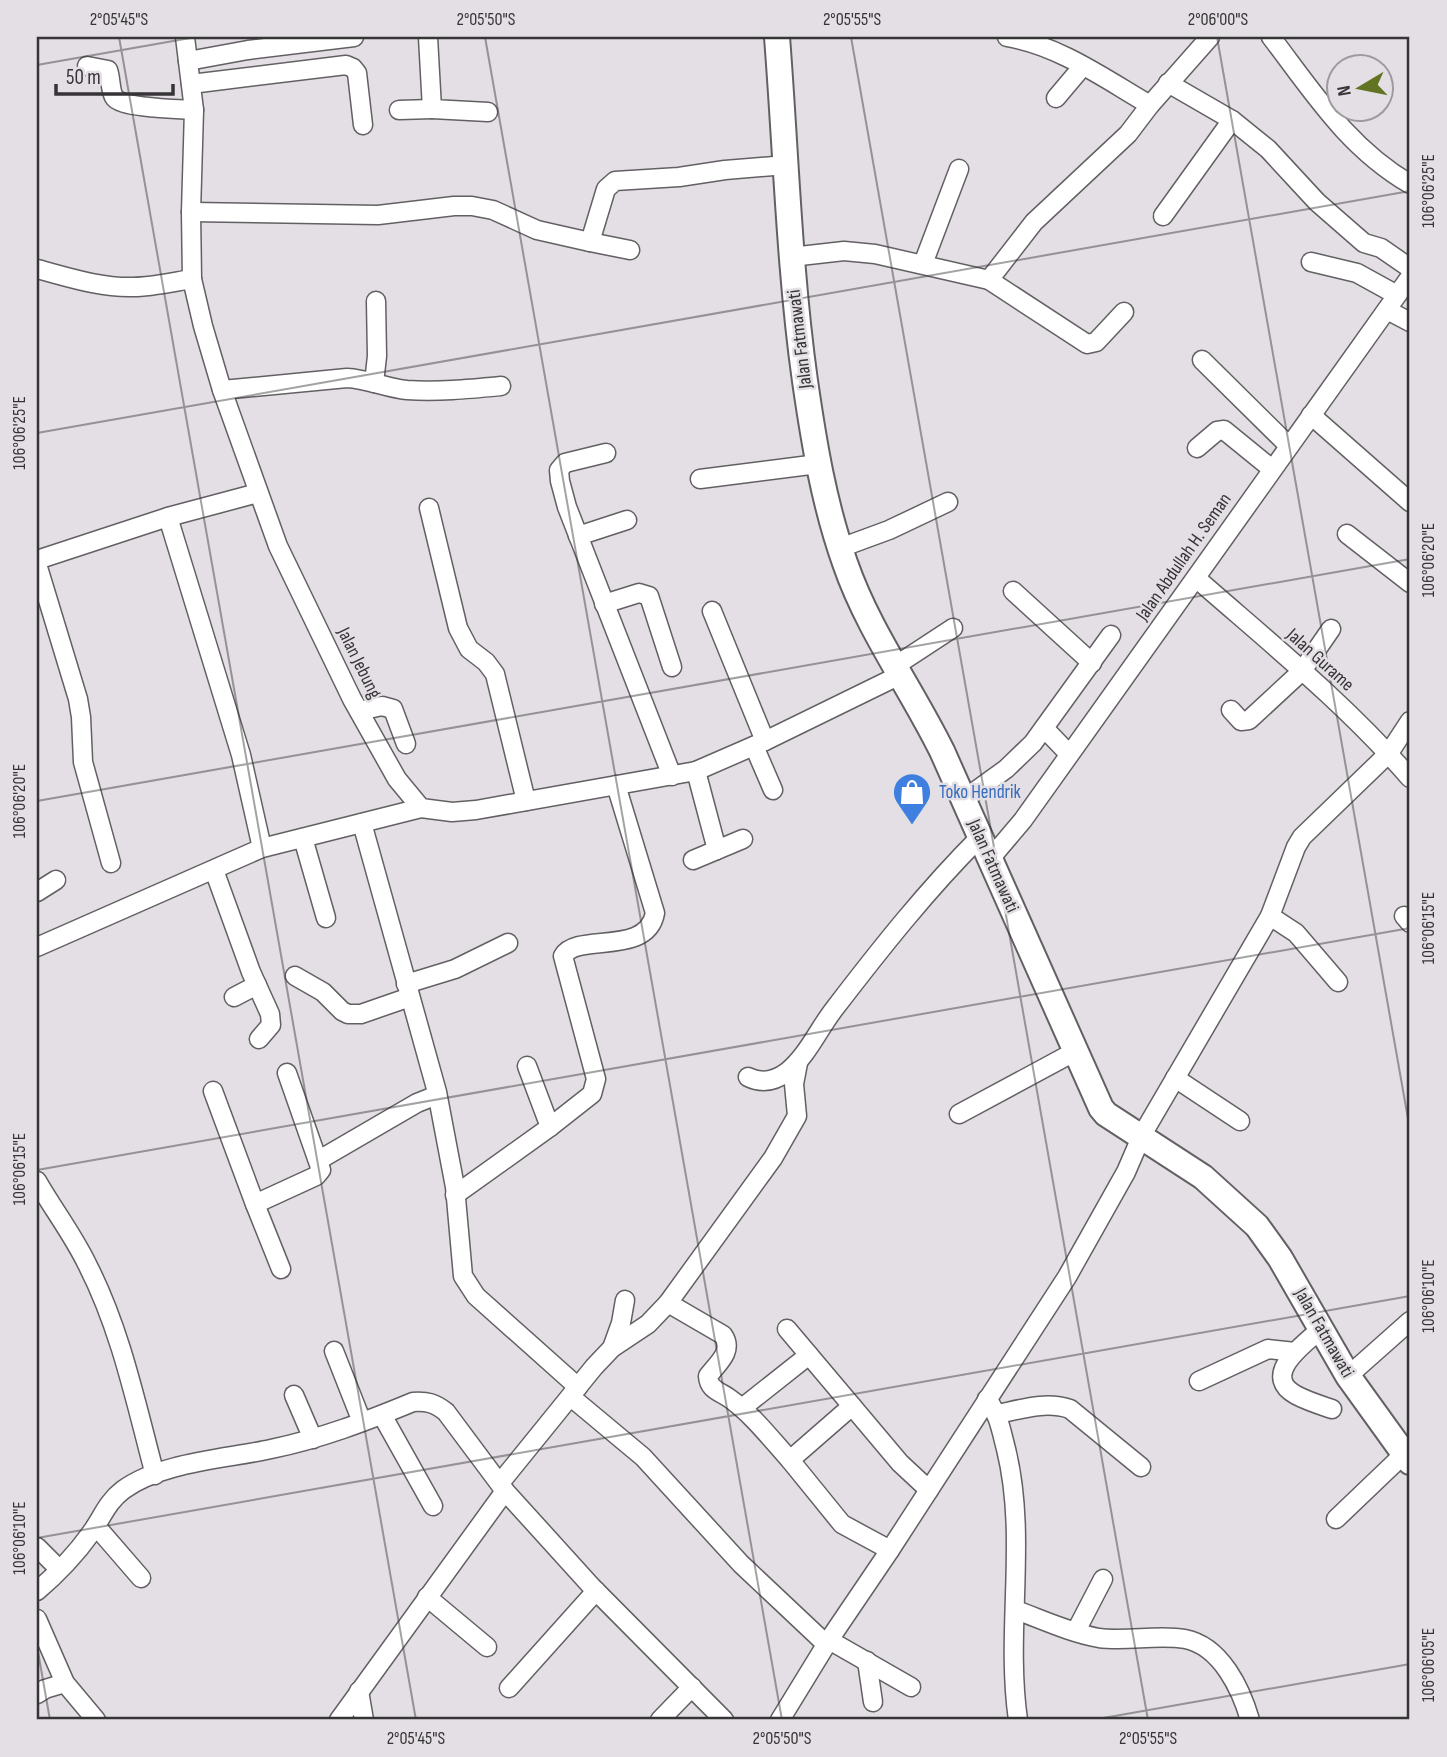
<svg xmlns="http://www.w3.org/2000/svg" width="1447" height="1757" viewBox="0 0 1447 1757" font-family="'Sofia Sans Condensed',sans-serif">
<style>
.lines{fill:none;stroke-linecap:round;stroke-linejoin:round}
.street-casing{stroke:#636064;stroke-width:21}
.secondary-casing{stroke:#636064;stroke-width:28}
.street{stroke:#fff;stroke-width:18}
.secondary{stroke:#fff;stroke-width:24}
.ticks{fill:none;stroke:#363436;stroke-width:2;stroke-opacity:0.45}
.labels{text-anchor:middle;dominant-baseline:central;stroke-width:5;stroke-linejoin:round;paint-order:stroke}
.street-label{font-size:19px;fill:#363436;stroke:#e3dfe4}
.shop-label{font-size:19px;fill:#366cbe;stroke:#e3dfe4;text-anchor:start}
.neatline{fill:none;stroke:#363436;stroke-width:2.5}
.ticks-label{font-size:18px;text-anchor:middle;fill:#363436}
</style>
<rect width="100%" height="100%" fill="#e3dfe4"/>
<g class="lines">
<g class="street-casing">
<g id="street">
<polyline points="185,37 194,110 191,212 192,279 203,326 222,390 278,546 352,699 397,779 421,808 452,812 476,810 696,771 765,741 900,675"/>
<polyline points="428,37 432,109 488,112"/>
<path d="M1007,37C1060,46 1105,79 1150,105"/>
<path d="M1271,37C1313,92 1348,148 1410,184"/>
<polyline points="188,61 248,50 354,37"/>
<path d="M87,66L108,70C111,78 110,90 114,97C119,108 180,109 194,110"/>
<polyline points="1168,83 1232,120 1268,149 1317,202 1364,243 1381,248 1410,268"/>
<polyline points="191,84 346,65 353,68 357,73 363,125"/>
<polyline points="1056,98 1083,66"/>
<polyline points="399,110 432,109"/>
<polyline points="191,212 378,215 454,206 472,206 493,210 537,230 590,242 606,189 615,181 679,177 725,170 786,165"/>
<polyline points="1163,216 1232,120"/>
<polyline points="590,242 630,250"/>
<polyline points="791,257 844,251 875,254 989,280 1034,222 1128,134 1150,105 1210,37"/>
<polyline points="1311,262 1357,273 1397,295"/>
<polyline points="923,264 959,169"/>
<path d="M37,269C68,277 100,288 133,287C152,287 173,282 192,279"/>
<polyline points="989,280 1087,344 1096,342 1124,312"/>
<polyline points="1387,310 1410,322"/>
<polyline points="1202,360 1289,446"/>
<polyline points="374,383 377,356 376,301"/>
<path d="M222,390L347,378C368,379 386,388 407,390C438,392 469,389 501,386"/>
<polyline points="1311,415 1410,502"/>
<polyline points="1197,448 1217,431 1224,430 1272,469"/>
<polyline points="606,453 565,463 559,470 560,481 567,507 672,776"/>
<polyline points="700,479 818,464"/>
<polyline points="429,508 458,628 469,649 486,662 495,674 526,801"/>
<polyline points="168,517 241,755 262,848"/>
<polyline points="1347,534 1410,583"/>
<polyline points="578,536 627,520"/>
<polyline points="840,548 889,530 948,502"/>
<polyline points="37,560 168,517 258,493"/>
<polyline points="37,564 78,699 81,717 83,762 111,863"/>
<path d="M1196,578C1269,642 1346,704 1410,778"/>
<polyline points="1013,591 1092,663"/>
<polyline points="604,604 639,593 649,596 672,667"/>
<polyline points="712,611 765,741"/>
<polyline points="895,666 953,628"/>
<polyline points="1231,710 1241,721 1249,720 1302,671 1331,629"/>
<polyline points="359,711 382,706 393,709 406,744"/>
<polyline points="1044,728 1069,754"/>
<polyline points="754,746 773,790"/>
<polyline points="696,771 717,850"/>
<polyline points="963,800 1006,769 1033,743 1111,635"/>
<polyline points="362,823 437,1092 455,1187 463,1276 476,1296 578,1387"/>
<polyline points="303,838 326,918"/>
<polyline points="990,859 1023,820 1410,277"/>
<polyline points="693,860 743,839"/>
<polyline points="214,870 251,972 270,1014 271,1025 259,1039"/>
<polyline points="37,892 56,880"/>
<polyline points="1270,916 1296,933 1338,982"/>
<polyline points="1404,916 1410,923"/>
<polyline points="37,947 262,848 421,808"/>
<polyline points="295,976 323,992 342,1011 348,1014 361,1014 410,997"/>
<polyline points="406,984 455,969 508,943"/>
<polyline points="234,997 257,985"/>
<polyline points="527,1066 550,1127"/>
<path d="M748,1077C762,1084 775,1081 787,1072C808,1055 819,1028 835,1008C881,948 927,890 980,837"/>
<polyline points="1175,1078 1240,1121"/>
<polyline points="213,1091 255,1204 281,1269"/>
<polyline points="959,1114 1076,1051"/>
<polyline points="319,1160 417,1103 437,1095"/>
<path d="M37,1181C53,1209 73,1235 87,1264C121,1330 136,1404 155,1475"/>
<path d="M455,1195L550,1127L592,1094L596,1079L563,956C577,932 647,957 655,913L616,785"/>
<polyline points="255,1204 316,1176 321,1170 287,1073"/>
<path d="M668,1303L723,1335C734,1351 718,1363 708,1376C709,1390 719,1391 729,1398C752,1414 771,1439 790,1460"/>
<polyline points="787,1329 852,1406"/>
<path d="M1321,1329C1304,1344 1260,1375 1296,1395C1307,1401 1320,1405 1332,1409"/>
<polyline points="612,1348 621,1323 625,1300"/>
<polyline points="334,1351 362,1422"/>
<polyline points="1348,1376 1410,1321"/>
<polyline points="1199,1381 1268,1349 1295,1352"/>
<polyline points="294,1395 313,1439"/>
<polyline points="571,1397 643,1457 741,1564 826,1644"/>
<path d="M987,1399C999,1415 1001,1430 1006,1449C1028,1538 1005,1630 1018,1720"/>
<polyline points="742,1408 809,1355"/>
<path d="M998,1414C1022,1409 1046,1401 1070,1409L1141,1467"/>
<polyline points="382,1415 433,1506"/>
<polyline points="500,1483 594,1367 612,1348 648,1324 668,1303 773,1158 797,1116 794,1084 798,1063"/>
<polyline points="1336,1519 1404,1454"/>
<polyline points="96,1526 141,1578"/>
<polyline points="37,1547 59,1569"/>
<polyline points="890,1550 842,1524 790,1460 852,1406 900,1463 929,1490"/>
<path d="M37,1591C57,1574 76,1554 91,1533C102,1518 107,1502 123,1490C161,1462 226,1459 271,1449C320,1439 367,1421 413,1402C427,1401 435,1403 446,1412L505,1491L592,1587L724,1720"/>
<polyline points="427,1597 487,1647"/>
<path d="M1016,1610C1043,1620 1071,1633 1099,1638C1127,1642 1157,1634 1185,1639C1221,1646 1241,1689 1250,1720"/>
<polyline points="37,1619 65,1683 96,1720"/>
<polyline points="1076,1631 1103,1579"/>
<polyline points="829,1640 911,1687"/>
<polyline points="867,1661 873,1702"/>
<polyline points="509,1688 596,1591"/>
<polyline points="359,1691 364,1720"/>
<polyline points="37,1694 45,1689 65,1683"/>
<polyline points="339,1720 505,1491"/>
<polyline points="660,1720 692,1687"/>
<polyline points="780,1720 829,1640 890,1550 1067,1277 1126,1172 1142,1135 1270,916 1296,847 1302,837 1389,753 1410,721"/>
</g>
</g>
<g class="secondary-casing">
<path id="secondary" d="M777,37C786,152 789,267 805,381C814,443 824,504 845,563C868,630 911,688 942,751L1101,1108L1106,1114L1203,1177L1257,1226L1280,1258L1348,1376L1410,1462"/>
</g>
<use href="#street" class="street"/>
<use href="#secondary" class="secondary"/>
</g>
<path class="ticks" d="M119,37L416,1720M485,37L782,1720M851,37L1148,1720M1217,37L1410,1130M37,65L196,37M37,433L1410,191M37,801L1410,559M37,1170L1410,928M37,1538L1410,1296M37,1646L50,1720M1092,1720L1410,1664"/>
<defs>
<g id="shop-pin" transform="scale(2.0125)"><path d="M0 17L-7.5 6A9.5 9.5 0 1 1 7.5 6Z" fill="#3f7fe0" stroke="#e3dfe4"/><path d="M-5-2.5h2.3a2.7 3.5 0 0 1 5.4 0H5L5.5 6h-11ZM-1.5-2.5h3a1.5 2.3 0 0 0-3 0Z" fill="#fff"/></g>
</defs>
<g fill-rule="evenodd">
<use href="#shop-pin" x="912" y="792"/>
</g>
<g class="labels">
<g class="street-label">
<text transform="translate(800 339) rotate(-97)">Jalan Fatmawati</text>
<text transform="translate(1184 557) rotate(-55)">Jalan Abdullah H. Seman</text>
<text transform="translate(1320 660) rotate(42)">Jalan Gurame</text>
<text transform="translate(359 663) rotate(64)">Jalan Jebung</text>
<text transform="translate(993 866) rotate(66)">Jalan Fatmawati</text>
<text transform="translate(1324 1333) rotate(60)">Jalan Fatmawati</text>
</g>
<g class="shop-label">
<text x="939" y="792">Toko Hendrik</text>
</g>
</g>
<rect width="1447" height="1757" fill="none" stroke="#e3dfe4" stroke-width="77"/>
<g transform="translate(1360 88) rotate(260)"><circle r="33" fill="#e3dfe4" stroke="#9e9b9e" stroke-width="2"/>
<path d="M0-5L12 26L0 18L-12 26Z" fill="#627422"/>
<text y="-10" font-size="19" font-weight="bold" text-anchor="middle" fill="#363436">N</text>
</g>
<path d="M56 84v10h117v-10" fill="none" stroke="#363436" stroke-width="3.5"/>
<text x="66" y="84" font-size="21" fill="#363436" stroke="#e3dfe4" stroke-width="5" paint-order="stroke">50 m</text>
<rect x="38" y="38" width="1370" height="1680" class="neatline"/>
<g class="ticks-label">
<text x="119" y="25">2°05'45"S</text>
<text x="486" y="25">2°05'50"S</text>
<text x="852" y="25">2°05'55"S</text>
<text x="1218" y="25">2°06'00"S</text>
<text transform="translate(1428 191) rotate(-90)" y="6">106°06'25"E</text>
<text transform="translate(19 433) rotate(-90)" y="6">106°06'25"E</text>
<text transform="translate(1428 560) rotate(-90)" y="6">106°06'20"E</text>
<text transform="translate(19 801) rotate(-90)" y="6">106°06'20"E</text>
<text transform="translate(1428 928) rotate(-90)" y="6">106°06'15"E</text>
<text transform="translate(19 1169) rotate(-90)" y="6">106°06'15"E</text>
<text transform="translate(1428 1296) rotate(-90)" y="6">106°06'10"E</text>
<text transform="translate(19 1538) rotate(-90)" y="6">106°06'10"E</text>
<text transform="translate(1428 1665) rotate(-90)" y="6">106°06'05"E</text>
<text x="416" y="1744">2°05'45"S</text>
<text x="782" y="1744">2°05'50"S</text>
<text x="1148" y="1744">2°05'55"S</text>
</g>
</svg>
